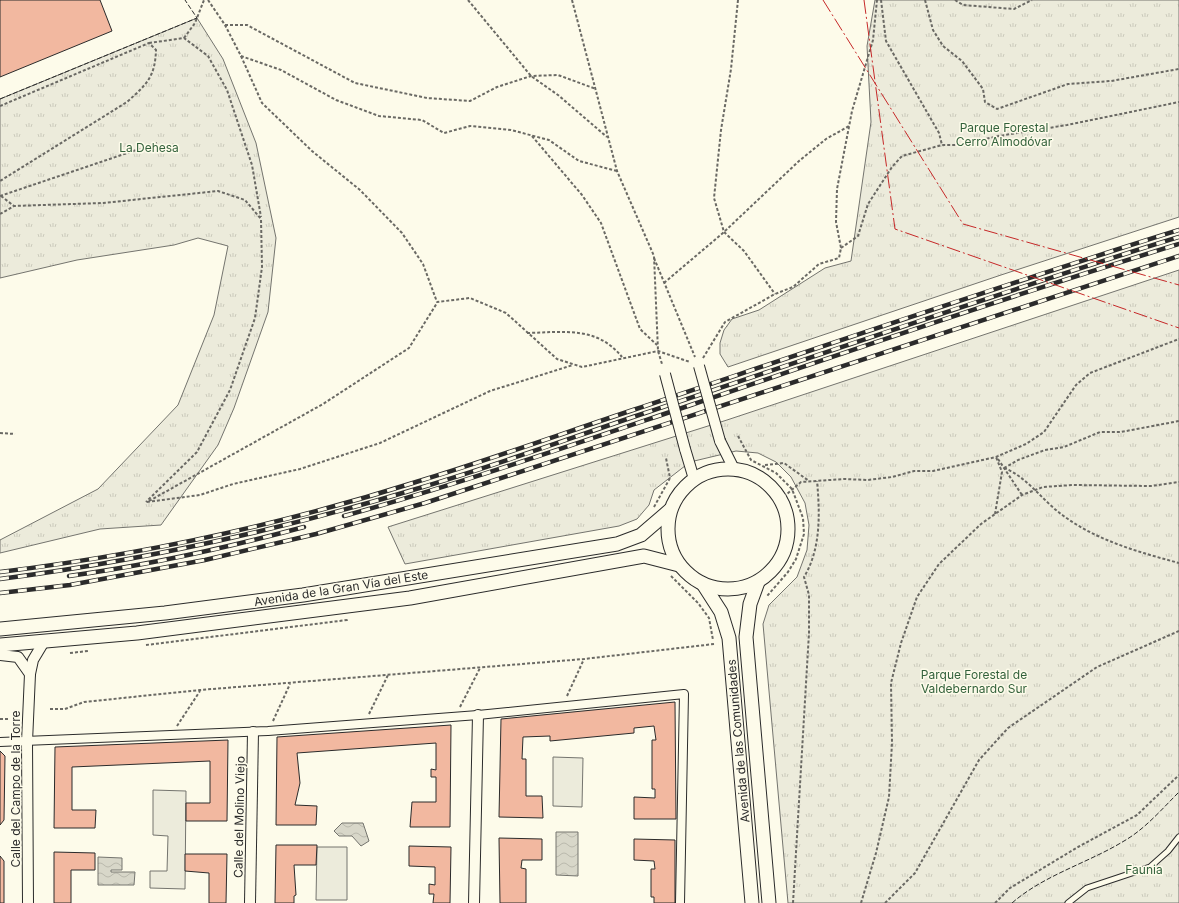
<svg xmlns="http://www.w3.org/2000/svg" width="1179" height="903" viewBox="0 0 1179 903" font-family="Inter,sans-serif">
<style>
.park{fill:url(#park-tufts);stroke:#74746e}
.pitch{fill:#ecebdb;stroke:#74746e}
.water{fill:url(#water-waves);stroke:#74746e}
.building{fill:#f2b8a0;stroke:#2b2b2b}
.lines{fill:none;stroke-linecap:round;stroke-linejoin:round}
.service-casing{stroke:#2b2b2b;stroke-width:7}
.pedestrian-casing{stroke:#2b2b2b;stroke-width:10}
.minor-casing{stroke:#2b2b2b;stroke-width:12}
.tertiary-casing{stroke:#2b2b2b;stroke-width:15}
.path{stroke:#6a6964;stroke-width:2;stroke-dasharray:3 2;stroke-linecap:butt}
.service{stroke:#fdfbea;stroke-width:5}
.pedestrian{stroke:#fdfbea;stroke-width:8}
.minor{stroke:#fdfbea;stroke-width:10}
.tertiary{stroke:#fdfbea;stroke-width:13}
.rail-casing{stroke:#2b2b2b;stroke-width:4.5}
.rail{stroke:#fdfbea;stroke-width:3;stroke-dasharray:9;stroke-linecap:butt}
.minor-bridge-casing{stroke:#2b2b2b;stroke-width:12;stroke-linecap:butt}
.minor-bridge{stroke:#fdfbea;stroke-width:10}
.fence{stroke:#2b2b2b;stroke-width:1;stroke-dasharray:5 2;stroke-linecap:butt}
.power{stroke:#c62828;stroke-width:1;stroke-dasharray:14 3 2 3;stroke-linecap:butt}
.labels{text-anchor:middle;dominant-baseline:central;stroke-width:3;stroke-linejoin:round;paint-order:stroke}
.park-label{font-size:12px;fill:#34623c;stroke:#fdfbea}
.street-label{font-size:12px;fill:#2b2b2b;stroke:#fdfbea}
</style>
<defs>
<pattern id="park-tufts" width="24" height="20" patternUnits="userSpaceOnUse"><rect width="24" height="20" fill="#ecebdb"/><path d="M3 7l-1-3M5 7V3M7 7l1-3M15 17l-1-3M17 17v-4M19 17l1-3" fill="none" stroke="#cbcabc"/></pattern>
<pattern id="water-waves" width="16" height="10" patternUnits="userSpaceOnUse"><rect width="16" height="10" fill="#d8d7c9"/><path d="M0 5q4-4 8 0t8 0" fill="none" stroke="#bab9ad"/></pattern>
</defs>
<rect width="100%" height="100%" fill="#fdfbea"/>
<g class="park">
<polygon points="875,0 1179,0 1179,217 1001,275 728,367 720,354 720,343 724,330 732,319 759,310 825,268 851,261 871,122 867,46"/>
<polygon points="197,18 223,59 256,143 276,238 268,312 234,408 218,445 161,525 100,529 0,553 0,540 98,489 178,405 214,315 228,246 198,238 174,245 77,260 0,278 0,99"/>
<polygon points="1179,270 1179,903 788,903 763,624 769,605 797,577 807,550 809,525 805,503 791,477 776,462 758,453 736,451 690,462 654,490 649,505 637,519 619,526 405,564 388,527 727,420"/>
</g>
<g class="pitch">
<polygon points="553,757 583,758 582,807 553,806"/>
<polygon points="153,790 186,791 185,889 150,888 150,871 167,871 168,836 153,835"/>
<polygon points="317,847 347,847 347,900 316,900"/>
</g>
<g class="water">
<polygon points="342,823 363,823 369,841 361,846 352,836 339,836 334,831"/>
<polygon points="556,832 578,832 578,876 556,875"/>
<polygon points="98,857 122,858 122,870 111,870 111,872 135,872 134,885 98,885"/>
</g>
<g class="building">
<polygon points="0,0 100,0 112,31 0,77"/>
<polygon points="675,702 676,819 634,819 634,797 655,798 655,789 652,789 652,740 656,740 654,726 634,728 634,733 550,741 550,736 523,737 522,759 526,759 526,796 542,796 543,818 499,817 501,719"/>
<polygon points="451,725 450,827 410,827 412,802 436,802 436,777 431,777 431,769 436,770 436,743 297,753 300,783 295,805 317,806 316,825 276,825 277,737"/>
<polygon points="228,740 227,821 186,821 186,803 210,803 210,761 72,767 72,810 96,810 95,828 54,828 55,747"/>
<polygon points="0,751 5,756 4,820 0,825"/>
<polygon points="499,838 542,839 542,860 522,860 521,868 526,869 526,903 500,903"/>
<polygon points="634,839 675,840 675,903 654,903 654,897 651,897 651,869 655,869 654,861 634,860"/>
<polygon points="276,845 317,845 316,865 294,865 296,895 294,896 294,903 275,903"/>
<polygon points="409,846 451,847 450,903 433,903 434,894 429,894 429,884 435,885 435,867 409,866"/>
<polygon points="54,852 95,853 95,870 71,870 71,903 54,903"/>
<polygon points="185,854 227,854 226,903 209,903 209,873 185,871"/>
<polygon points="0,856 4,861 4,903 0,903"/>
</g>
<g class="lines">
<g class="service-casing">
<polyline id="service" points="1068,903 1087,888 1150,867 1168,851 1179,837"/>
</g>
<g class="pedestrian-casing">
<polyline id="pedestrian" points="0,742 268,731 478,715 684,694 680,903"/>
</g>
<g class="minor-casing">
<g id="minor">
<polyline points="720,441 734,469"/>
<polyline points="685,449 694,479"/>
<polyline points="0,655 18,657 30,674"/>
<polyline points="28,903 27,742 30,674 33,660 45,640"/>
<polyline points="250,903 253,732"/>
<polyline points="474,903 478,715"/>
</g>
</g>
<g class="tertiary-casing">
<g id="tertiary">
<circle cx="728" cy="529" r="60"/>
<polyline points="758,582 750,604 746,637 769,903"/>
<polyline points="703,584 721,612 729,638 752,903"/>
<polyline points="0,629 165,613 303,595 617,544 641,535 670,510"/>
<polyline points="0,645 137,633 410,598 644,556 679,565"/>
</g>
</g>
<g class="path">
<polyline points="208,0 225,25 241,56 281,70 336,100 379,116 422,120 444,133 470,126 511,130 549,140 579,161 617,171"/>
<polyline points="468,0 531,76 558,95 607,137"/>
<polyline points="572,0 617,171 654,256 658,351 662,364"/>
<polyline points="738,0 731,69 721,130 714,198 724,232 744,251 775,294"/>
<polyline points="881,0 886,41 939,133 942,145"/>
<polyline points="925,0 933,30 943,46 962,61 983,89 985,102 997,109 1068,84 1111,81 1179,69"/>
<polyline points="955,0 963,5 1014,9 1032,0"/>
<polyline points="225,25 247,25 355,83 427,98 470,101 497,87 531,76 558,75 596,89"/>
<polyline points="184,38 195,23 204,0"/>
<polyline points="149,43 184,38 208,56 227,90 252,165 261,217"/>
<polyline points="241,56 262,103 312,151 360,190 402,233 423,264 437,302 470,298 506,313 557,359 582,367 658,351 690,362"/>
<path d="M0,106L149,43L156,50C155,77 147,84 127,102L0,181"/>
<polyline points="532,136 582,195 601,223 640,329 657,345"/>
<polyline points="0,196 157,143"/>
<polyline points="1,196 14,206"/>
<polyline points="0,214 14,206 103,203 218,191 245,200 261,219 262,267 255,318 230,390 197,452 146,502"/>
<polyline points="841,248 858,236 868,204 892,167 902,156 942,145 957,145 999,136 1067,125 1179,102"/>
<polyline points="654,258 695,357"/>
<polyline points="664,283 724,232 799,161 826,139 849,126"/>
<path d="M527,333C564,332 597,326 622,357"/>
<polyline points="703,358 725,322 775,294 793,287 819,264 839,258 841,248 836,222 837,189 852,111 873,40 877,0"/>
<polyline points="0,433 15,434"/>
<polyline points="738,436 751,460 776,473 792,489 803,518 804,534 796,559 788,572 767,596"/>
<polyline points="998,459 1022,495"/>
<polyline points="765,465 784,463 809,481"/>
<path d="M1004,468C1026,476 1042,500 1061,514C1095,540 1138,552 1179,563"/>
<polyline points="1004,468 1018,460 1045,450 1064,447 1100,432 1121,432 1179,421"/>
<polyline points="780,500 801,482 844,479 868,480 892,477 914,471 933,471 996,457 1026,444 1044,432 1076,385 1090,373 1179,339"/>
<polyline points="149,501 323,404 409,348 437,303"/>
<polyline points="147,502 200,495 233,484 300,469 380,443 490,391 573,365"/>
<polyline points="654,507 670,478 666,458"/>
<polyline points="995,514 1002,472 996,457"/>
<polyline points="671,576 698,603 709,618 713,640"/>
<polyline points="146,645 347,620 347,619"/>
<polyline points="70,653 88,651"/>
<polyline points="567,696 584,659"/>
<polyline points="460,707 480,668"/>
<polyline points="50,709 65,709 84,702 200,690 584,659 714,644"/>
<polyline points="369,714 388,675"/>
<polyline points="0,719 9,719"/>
<polyline points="273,721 290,684"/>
<polyline points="177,726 200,691"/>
<path d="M793,903L809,633V595L804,577C821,549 820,513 817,481"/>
<polyline points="861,903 876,853 889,797 892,743 891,683 901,643 917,597 939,564 981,524 1022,495 1043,487 1073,485 1151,486 1179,482"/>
<polyline points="885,903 915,873 979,760 1008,728 1097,667 1179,631"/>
<polyline points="995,903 1010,888 1078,847 1137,815 1179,775"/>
</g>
<use href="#service" class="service"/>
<use href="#pedestrian" class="pedestrian"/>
<use href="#minor" class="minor"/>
<use href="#tertiary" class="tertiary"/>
<g class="rail-casing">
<g id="rail">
<path d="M344,516C459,484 572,445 685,407C849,351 1013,295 1179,244"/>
<path d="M0,572C141,555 280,525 416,482C489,460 561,434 633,410C815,349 996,287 1179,230"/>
<path d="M69,576C149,565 226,548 304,527"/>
<path d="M0,579C141,561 280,530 416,489C491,467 565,440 639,415C819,355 998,293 1179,237"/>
<polyline points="0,593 70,585 205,560 316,534 425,503 1179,256"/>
</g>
</g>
<use href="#rail" class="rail"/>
<g class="minor-bridge-casing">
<g id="minor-bridge">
<polyline points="699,366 720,441"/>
<polyline points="665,374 685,449"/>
</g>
</g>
<use href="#minor-bridge" class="minor-bridge"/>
<g class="fence">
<polyline points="0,99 197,18 185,0"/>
<path d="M1012,903C1044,875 1088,863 1124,841C1145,829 1162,809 1179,792"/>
</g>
<g class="power">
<polyline points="823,0 963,224 1179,285"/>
<polyline points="864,0 895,229 1179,328"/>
</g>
</g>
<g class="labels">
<g class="park-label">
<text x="1004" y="127">Parque Forestal<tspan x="1004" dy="14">Cerro Almodóvar</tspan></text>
<text x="149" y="147">La Dehesa</text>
<text x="974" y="674">Parque Forestal de<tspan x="974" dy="14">Valdebernardo Sur</tspan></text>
<text x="1144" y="869">Faunia</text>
</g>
<g class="street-label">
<text transform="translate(341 588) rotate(-9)">Avenida de la Gran Vía del Este</text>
<text transform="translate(738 741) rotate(-95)">Avenida de las Comunidades</text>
<text transform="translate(15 789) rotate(-90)">Calle del Campo de la Torre</text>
<text transform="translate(239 817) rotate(-89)">Calle del Molino Viejo</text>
</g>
</g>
</svg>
